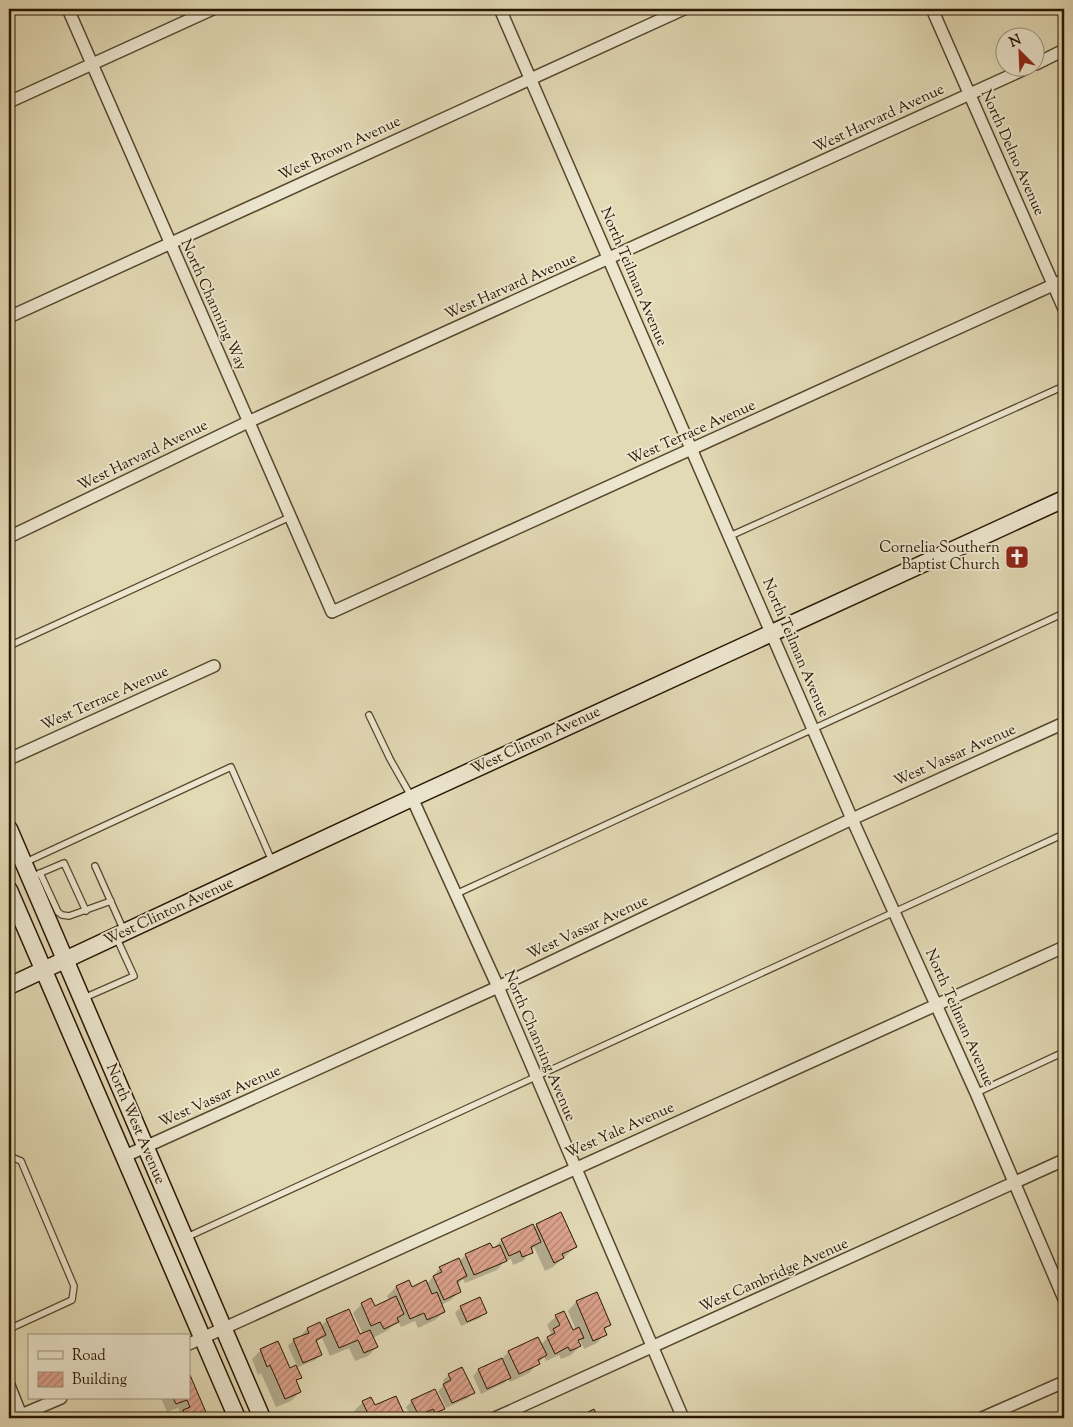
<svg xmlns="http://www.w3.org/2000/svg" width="1073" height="1427" viewBox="0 0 1073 1427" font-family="'Sorts Mill Goudy',serif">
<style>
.shadow{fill:#0003}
.building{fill:url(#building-hatch);stroke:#281600}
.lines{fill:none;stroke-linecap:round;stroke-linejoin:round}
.lane-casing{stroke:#56472d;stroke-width:8}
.street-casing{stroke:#56472d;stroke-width:14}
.secondary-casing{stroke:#281600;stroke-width:19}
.lane{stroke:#ece6cf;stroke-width:5.5}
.street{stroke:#ece6cf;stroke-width:11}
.secondary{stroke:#ece6cf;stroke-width:16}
.labels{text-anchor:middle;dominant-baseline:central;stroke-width:4;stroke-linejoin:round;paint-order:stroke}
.street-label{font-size:15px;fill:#281600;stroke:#ece6cf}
.poi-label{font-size:15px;fill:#281600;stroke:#ece6cf;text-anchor:end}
</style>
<defs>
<pattern id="building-hatch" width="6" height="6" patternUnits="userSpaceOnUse" patternTransform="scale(1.25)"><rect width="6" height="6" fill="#dca28c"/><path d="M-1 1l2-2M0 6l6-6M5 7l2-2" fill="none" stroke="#b28370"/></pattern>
</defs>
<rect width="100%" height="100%" fill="#e2d9b5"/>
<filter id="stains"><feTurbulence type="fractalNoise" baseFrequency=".004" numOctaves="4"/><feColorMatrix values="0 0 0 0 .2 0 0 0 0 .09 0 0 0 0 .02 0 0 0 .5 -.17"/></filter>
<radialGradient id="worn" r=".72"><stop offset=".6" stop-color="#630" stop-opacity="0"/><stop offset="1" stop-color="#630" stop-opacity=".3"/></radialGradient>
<g class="shadow">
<polygon points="537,1225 576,1247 553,1267 545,1271 534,1247 523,1261 513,1265 511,1259 503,1263 497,1270 465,1283 463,1279 457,1285 460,1291 451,1300 441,1305 444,1312 435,1320 418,1328 415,1321 401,1327 398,1321 388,1330 373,1338 377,1347 368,1356 355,1361 349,1348 330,1356 322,1338 316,1342 321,1354 315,1360 296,1368 300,1378 295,1382 300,1392 291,1401 276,1407 261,1373 258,1375 252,1359 260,1351 278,1343 290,1370 297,1366 288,1346 294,1340 302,1336 302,1334 307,1329 321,1326 327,1320 359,1336 363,1334 353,1313 362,1304 374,1308 389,1301 387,1296 396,1287 408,1282 411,1288 426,1285 440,1268 459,1261 466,1255 492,1249 502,1240 534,1228"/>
<polygon points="576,1302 610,1324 604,1330 605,1334 597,1343 584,1349 580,1340 578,1342 580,1346 571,1355 561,1359 559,1355 546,1361 544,1357 529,1373 510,1382 508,1379 504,1383 481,1394 473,1376 478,1370 501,1360 508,1352 538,1338 541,1345 551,1333 547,1325 556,1316 572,1332 576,1330 568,1311"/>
<polygon points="461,1307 485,1313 480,1318 461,1326 455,1313"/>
<polygon points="449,1375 473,1392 468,1398 446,1408 438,1391 445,1384 443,1380"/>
<polygon points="189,1377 206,1416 204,1418 176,1418 181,1414 178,1408 167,1412 161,1398 189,1398"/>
<polygon points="395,1397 404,1418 348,1418 356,1415 354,1411 363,1402 374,1407"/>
<polygon points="412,1401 443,1408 438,1414 429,1418 427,1414 418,1418 412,1418 406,1407"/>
</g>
<g class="building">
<polygon points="561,1212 577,1247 562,1254 564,1258 554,1263 536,1224"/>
<polygon points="533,1224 541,1242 531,1247 533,1253 522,1257 520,1251 509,1256 501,1239"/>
<polygon points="490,1243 493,1248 500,1245 507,1261 474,1275 465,1254"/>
<polygon points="459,1258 467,1276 457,1281 461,1292 444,1300 433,1276 442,1272 439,1267"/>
<polygon points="409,1280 412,1287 426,1280 432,1294 437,1292 445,1312 427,1320 424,1313 410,1319 396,1286"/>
<polygon points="597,1292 611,1325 604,1328 607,1335 593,1341 576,1301"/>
<polygon points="396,1296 404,1314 397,1318 399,1322 384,1329 380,1322 371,1326 361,1303 371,1298 375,1306"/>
<polygon points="480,1297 487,1313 467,1322 460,1306"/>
<polygon points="349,1309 360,1334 370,1330 378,1347 364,1353 358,1340 339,1348 326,1319"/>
<polygon points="564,1311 573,1330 579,1327 584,1338 578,1340 581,1346 570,1351 568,1347 555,1354 547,1337 555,1333 553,1329 560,1325 555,1315"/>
<polygon points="320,1322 326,1335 316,1340 322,1355 303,1363 293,1339 309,1333 307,1328"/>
<polygon points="538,1337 547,1355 538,1360 540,1364 519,1374 508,1351"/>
<polygon points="278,1341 290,1368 296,1365 302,1378 296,1380 301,1392 285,1399 270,1365 267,1367 260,1349"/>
<polygon points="502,1358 511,1378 487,1389 478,1369"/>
<polygon points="462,1367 475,1393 452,1403 443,1384 451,1380 448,1374"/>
<polygon points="190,1375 208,1417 204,1418 187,1418 183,1410 190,1407 187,1400 176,1404 173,1398 189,1398 189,1376"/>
<polygon points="435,1389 445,1409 435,1413 433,1409 419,1416 411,1400"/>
<polygon points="396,1396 406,1418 370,1418 362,1401 371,1397 375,1405"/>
<polygon points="594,1409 598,1418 579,1418 578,1417"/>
</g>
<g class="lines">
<g class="lane-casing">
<g id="lane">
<polyline points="730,536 1064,386"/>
<polyline points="9,646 290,517"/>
<polyline points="369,715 390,759 411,796"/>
<polyline points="26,862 231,767 272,861"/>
<polyline points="95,866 124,931"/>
<polyline points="40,873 58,912 62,915 69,916 111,901"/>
<polyline points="38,874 64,863 86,911"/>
<polyline points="456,894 1064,613"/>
<polyline points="84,998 134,976 117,939"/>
<polyline points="976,1093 1064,1052"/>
<polyline points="9,1156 21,1161 74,1286 72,1300 9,1329"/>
<polyline points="185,1238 1064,834"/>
</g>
</g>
<g class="street-casing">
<g id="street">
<polyline points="68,9 332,612 1064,280"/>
<polyline points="500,9 852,819 976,1093 1064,1299"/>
<polyline points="932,9 1064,309"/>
<polyline points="1036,64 1064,50"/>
<polyline points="9,102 213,9"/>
<polyline points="9,317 684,9"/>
<polyline points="9,537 248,422 1027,68"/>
<polyline points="9,759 214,666"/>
<polyline points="412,798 498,987 683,1418"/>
<polyline points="123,1157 498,987 852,819 1064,723"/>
<polyline points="189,1344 1064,947"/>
<polyline points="9,1385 21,1415"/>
<polyline points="14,1418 61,1398"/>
<polyline points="495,1418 1064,1160"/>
<polyline points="982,1418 1064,1382"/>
</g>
</g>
<g class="secondary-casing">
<g id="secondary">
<polyline points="9,829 262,1418"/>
<polyline points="9,890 237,1418"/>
<polyline points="9,986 412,798 1064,499"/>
</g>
</g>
<use href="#lane" class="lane"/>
<use href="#street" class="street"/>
<use href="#secondary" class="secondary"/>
</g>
<defs>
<g id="church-square" transform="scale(1.25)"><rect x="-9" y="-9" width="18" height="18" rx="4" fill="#8f2418" stroke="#ece6cf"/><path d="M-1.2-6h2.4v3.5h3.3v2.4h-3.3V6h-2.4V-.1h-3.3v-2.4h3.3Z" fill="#fff"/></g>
</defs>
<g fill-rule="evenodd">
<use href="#church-square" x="1017" y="557"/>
</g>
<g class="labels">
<g class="street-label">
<text transform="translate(879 119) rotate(-25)">West Harvard Avenue</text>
<text transform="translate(340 149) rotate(-25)">West Brown Avenue</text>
<text transform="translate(1012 153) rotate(66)">North Delno Avenue</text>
<text transform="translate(633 277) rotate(67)">North Teilman Avenue</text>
<text transform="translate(511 287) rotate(-24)">West Harvard Avenue</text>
<text transform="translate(213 305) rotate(66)">North Channing Way</text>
<text transform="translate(692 433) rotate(-24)">West Terrace Avenue</text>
<text transform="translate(143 456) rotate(-26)">West Harvard Avenue</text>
<text transform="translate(795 648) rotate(67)">North Teilman Avenue</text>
<text transform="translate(105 699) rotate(-24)">West Terrace Avenue</text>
<text transform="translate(536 741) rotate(-25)">West Clinton Avenue</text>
<text transform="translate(955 756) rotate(-24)">West Vassar Avenue</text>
<text transform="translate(169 912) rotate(-25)">West Clinton Avenue</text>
<text transform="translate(588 928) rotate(-25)">West Vassar Avenue</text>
<text transform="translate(959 1018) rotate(66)">North Teilman Avenue</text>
<text transform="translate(539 1046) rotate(67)">North Channing Avenue</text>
<text transform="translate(220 1097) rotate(-24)">West Vassar Avenue</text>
<text transform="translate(135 1124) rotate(67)">North West Avenue</text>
<text transform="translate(620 1131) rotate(-24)">West Yale Avenue</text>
<text transform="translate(774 1276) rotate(-24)">West Cambridge Avenue</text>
</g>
<g class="poi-label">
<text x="1000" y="548">Cornelia Southern<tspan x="1000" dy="17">Baptist Church</tspan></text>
</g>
</g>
<rect width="1073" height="1427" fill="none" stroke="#e2d9b5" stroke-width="30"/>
<rect x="10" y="10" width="1053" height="1407" fill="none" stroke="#281600" stroke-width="2.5"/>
<rect x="15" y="15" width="1043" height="1397" fill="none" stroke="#281600"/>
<rect x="28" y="1334" width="162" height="65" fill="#ece6cf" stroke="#9e937c"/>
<rect x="38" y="1351" width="25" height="8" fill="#ece6cf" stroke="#9e937c"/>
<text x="72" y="1360" font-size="15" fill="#281600">Road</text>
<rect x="38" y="1372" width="25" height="15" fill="url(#building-hatch)" stroke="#9e937c"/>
<text x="72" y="1384" font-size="15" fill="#281600">Building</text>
<g transform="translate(1020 52) rotate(336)"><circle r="24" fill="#ece6cf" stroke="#9e937c"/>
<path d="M0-4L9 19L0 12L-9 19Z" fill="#8f2418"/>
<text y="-8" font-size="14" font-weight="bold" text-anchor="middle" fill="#281600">N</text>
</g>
<rect width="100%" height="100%" filter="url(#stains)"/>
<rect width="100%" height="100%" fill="url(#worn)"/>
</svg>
